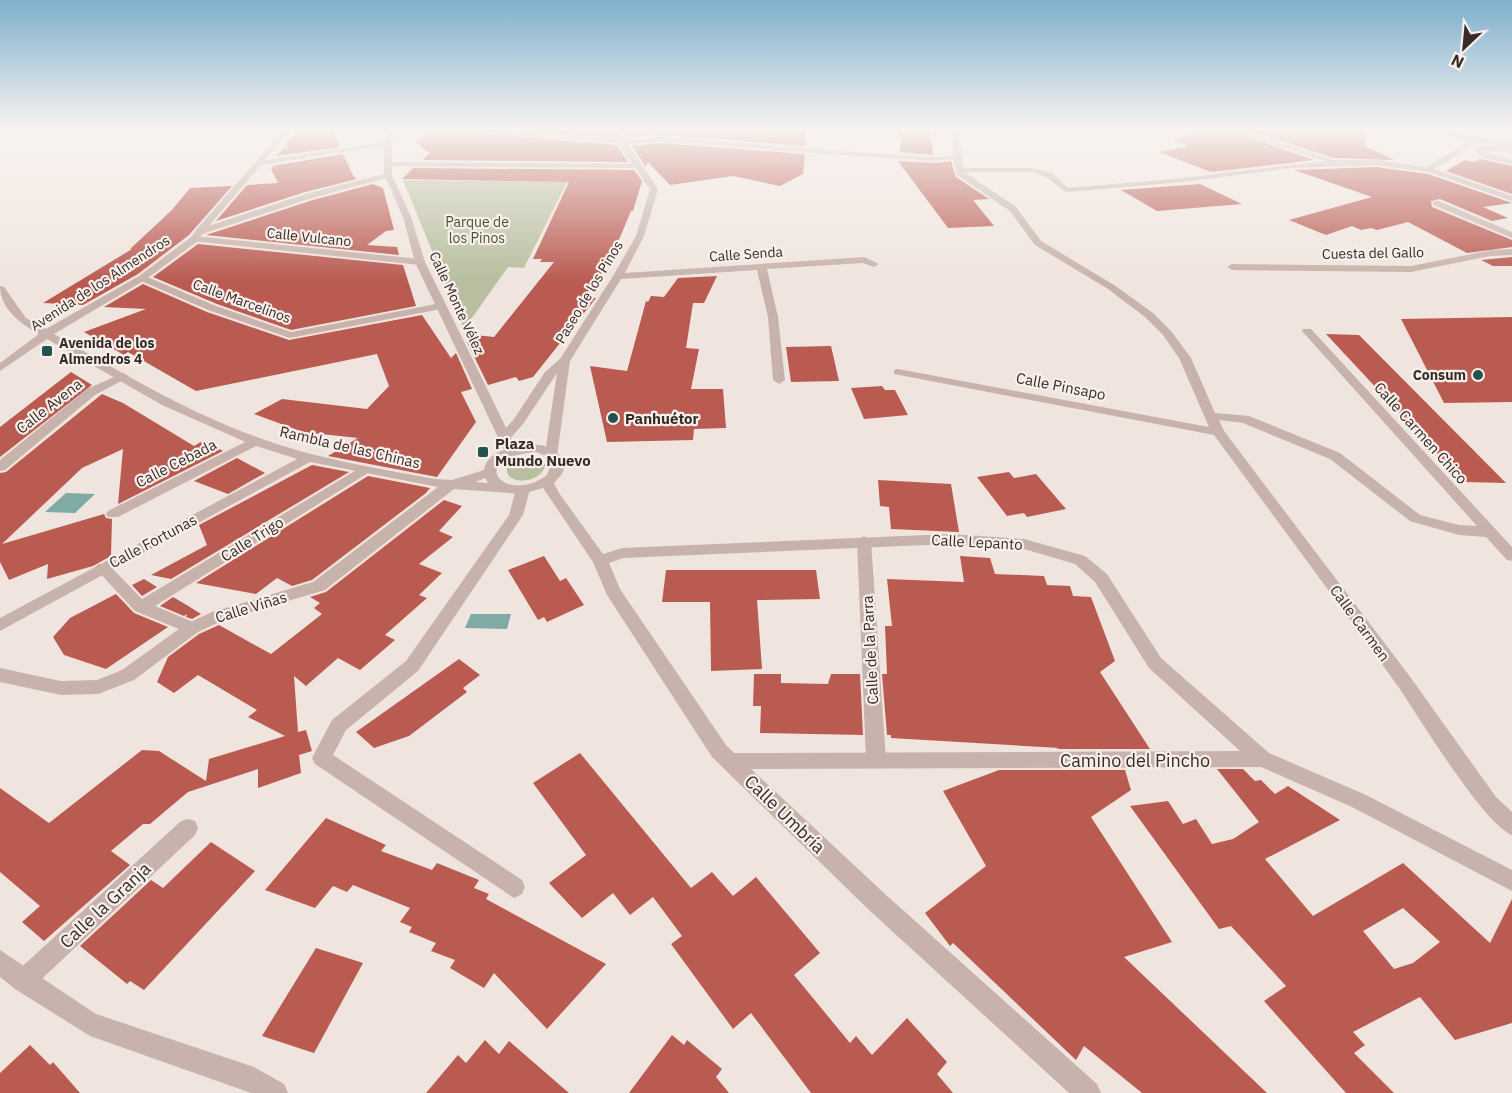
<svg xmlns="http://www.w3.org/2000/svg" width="1512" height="1093" viewBox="0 0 1512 1093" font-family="'IBM Plex Sans',sans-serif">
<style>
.green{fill:#b8be9f}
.water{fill:#80aaa5}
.building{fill:#ba5b52;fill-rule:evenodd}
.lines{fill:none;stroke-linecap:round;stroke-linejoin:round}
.service{fill:#c7b3ab;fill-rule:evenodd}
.pedestrian{fill:#c7b3ab;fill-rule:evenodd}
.minor{fill:#c7b3ab;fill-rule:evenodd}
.tertiary{fill:#c7b3ab;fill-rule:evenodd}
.poi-dot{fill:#23534f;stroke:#f8efea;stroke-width:2}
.labels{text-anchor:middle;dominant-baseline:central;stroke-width:4.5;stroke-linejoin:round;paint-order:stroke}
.far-park-label{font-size:14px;fill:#4a5130;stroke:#f8efea}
.far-street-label{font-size:14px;fill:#352b29;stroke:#f8efea}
.far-poi-label{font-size:14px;font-weight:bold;fill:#352b29;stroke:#f8efea;text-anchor:start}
.street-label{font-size:15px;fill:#352b29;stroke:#f8efea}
.poi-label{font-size:15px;font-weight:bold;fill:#352b29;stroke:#f8efea;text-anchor:start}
.near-street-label{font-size:18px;fill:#352b29;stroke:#f8efea}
</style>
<rect width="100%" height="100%" fill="#f0e5de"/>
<g class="green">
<polygon points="403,180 567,182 524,268 508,267 464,329"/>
<path d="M533,457L545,464C544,483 504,488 507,467C514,459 523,457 533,457Z"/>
</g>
<g class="water">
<polygon points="66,493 95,494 75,513 45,512"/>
<polygon points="471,614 511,614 507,629 465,628"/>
</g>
<g class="building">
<polygon points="299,128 331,128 340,147 276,156 283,149 289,148 286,143"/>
<polygon points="513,128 626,128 619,137 511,130"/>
<polygon points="637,128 662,128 657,135 631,137"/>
<polygon points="673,128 806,128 805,146 669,135"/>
<polygon points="896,128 930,128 933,155 900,152 901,142"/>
<polygon points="1218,128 1222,128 1314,160 1211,172 1159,152 1189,146 1172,140"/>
<polygon points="1241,128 1364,128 1365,146 1394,160 1334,158"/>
<polygon points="433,129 617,145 628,162 422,160 430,153 415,142"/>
<polygon points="660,143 805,154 803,174 780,186 733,176 670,185 648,162 646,167 632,146"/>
<polygon points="343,154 354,177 357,179 305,192 216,221 247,185 278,183 271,169 273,168 272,166"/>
<polygon points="1481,159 1512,166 1512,194 1446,171 1465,160 1474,162"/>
<polygon points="898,161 935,163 951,161 956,177 989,199 973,200 994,226 948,228"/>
<polygon points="1376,167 1428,174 1512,203 1483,207 1508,218 1492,221 1440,199 1431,201 1432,207 1512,240 1512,247 1467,253 1408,222 1377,230 1371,228 1361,230 1352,226 1326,235 1289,220 1372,197 1294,170"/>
<polygon points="413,168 634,170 642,181 633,211 631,211 618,242 615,241 603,270 584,298 596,298 533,377 519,381 516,377 488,385 467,342 475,335 494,337 554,262 540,262 542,259 533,259 569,182 402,179"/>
<polygon points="373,184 383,188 394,230 386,231 367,245 397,247 399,255 206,235 313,200"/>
<polygon points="1200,184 1242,204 1157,211 1121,190"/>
<polygon points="232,186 189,235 138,274 83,305 43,303 132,249 130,249 172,210 190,188"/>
<polygon points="198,244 403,265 416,306 291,330 217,304 153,277"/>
<polygon points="1512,257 1512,266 1493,266 1481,260"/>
<polygon points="717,276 704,303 693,303 686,348 699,349 691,389 723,389 726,428 694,429 693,440 607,442 590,366 627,371 646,301 648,302 651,296 664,297 678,278"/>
<polygon points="143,284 207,312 289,340 422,315 451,358 456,353 472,389 461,392 476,422 437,477 328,456 358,438 303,432 254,414 282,399 367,409 389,386 377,354 196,391 128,352 124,355 84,332 146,309 104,307"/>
<polygon points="1512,317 1512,402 1444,403 1401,319"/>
<polygon points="1326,334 1359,335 1506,483 1464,482"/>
<polygon points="831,346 839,381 791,382 786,347"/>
<polygon points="71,372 92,385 0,457 0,427"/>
<polygon points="882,386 885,390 895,390 908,415 864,419 851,388"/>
<polygon points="102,394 123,403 194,446 204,440 223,451 118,504 123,449 82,468 2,544 104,514 106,518 112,519 111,556 93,566 47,579 48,564 9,580 0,562 0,473 6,472"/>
<polygon points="237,458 265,473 228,494 194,481"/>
<polygon points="312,465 349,472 171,579 151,575 207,545 199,525"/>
<polygon points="1009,472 1014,478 1036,474 1066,509 1027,517 1024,513 1007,516 977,477"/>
<polygon points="368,476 430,488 426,493 312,580 292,586 277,578 256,594 196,583"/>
<polygon points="878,480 951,484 959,532 891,529 889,507 880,506"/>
<polygon points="444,500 462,506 439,531 453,537 419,564 442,573 419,595 427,598 385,635 395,640 360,670 338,658 306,686 294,676 298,732 306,730 312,751 299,755 301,773 258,788 258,769 188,792 150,824 143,824 111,851 130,865 44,941 22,922 40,906 0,872 0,788 49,823 142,750 159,751 206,781 209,759 285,736 248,717 257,710 198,675 174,693 157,682 168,657 199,634 219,625 271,654 322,614 314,608 320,603 310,597 326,592"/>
<polygon points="544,556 560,581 566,578 584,605 547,622 544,617 538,620 508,570"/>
<polygon points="960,556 990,558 995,574 1044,576 1047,585 1070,586 1073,596 1091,597 1115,661 1100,672 1150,749 1056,749 1059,748 891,738 891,735 887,735 882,674 887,674 885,626 892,626 887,579 964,582"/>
<polygon points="666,570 816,570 820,599 757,600 762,669 711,671 710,602 662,602"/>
<polygon points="144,579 157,587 142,596 132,585"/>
<polygon points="116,594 134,613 168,627 106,669 64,655 53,637 70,618"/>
<polygon points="173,597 190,607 201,614 192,619 186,617 187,614 184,616 160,606"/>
<polygon points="459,659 480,675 463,688 467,692 409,736 374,748 356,732"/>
<polygon points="754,674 781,674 781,683 828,684 831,674 860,674 863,735 760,733 761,706 753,706"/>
<polygon points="580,753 691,888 712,872 733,896 756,877 820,953 794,975 850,1043 856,1036 872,1055 907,1018 947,1062 937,1074 953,1093 811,1093 751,1013 733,1029 671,944 682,936 653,897 630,915 613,893 582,918 549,883 586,855 533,783"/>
<path d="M1217,769H1243L1255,781L1261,780L1275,794L1288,786L1340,820L1265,859L1313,916L1403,863L1490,943L1512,899V1023L1455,1040L1420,997L1353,1032L1365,1045L1354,1053L1394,1093H1346L1264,1001L1286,986L1231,926L1219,929L1130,806L1168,801L1183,824L1196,819L1212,844L1233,839L1259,822ZM1403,908L1440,942L1413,963L1394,969L1363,931Z"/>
<polygon points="999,770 1125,770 1131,790 1091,817 1172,942 1124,957 1267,1093 1142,1093 1084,1046 1076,1060 953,943 950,946 925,913 986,866 943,791"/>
<polygon points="326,818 386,845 381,851 432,870 437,863 479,880 474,888 489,894 486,899 606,964 547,1029 494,973 484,988 450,968 455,960 431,951 436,943 409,932 412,927 400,922 410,908 353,885 347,892 333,886 315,908 265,890"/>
<polygon points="211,842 255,871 144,990 130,981 127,984 80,946 151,880 163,888"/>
<polygon points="316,948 363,963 314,1053 262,1036"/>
<polygon points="672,1035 684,1045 687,1040 722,1069 716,1077 729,1093 629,1093"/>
<polygon points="485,1040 499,1054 509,1041 569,1093 426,1093 458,1055 466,1063"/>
<polygon points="30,1045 50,1065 53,1062 80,1093 0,1093 0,1073"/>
</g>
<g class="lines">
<g class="service">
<polygon points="1479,145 1512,148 1512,152 1482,151 1512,160 1512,164 1483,158 1474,151"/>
<polygon points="1492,250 1497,253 1495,255 1411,272 1232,270 1227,267 1232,264 1411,266"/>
</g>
<g class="pedestrian">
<polygon points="828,150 935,157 957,156 961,158 935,161 825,154"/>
<polygon points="957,168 1032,168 1052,173 1068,188 1184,178 1188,180 1184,182 1066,192 1046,177 1032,172 957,172"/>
</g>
<g class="minor">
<polygon points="285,128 292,128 265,160 388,142 392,144 261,165 202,234 196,234 196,230"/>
<polygon points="453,128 620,139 629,128 635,128 626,140 658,137 665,128 671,128 665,137 831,150 828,154 660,141 628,144 658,189 644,236 625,273 864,257 879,264 874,267 863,263 767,269 778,317 785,380 779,384 773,380 768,317 757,270 621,279 570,361 557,456 547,456 545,453 557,373 523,424 508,441 498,441 497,438 514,419 545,372 560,359 613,276 636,236 650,189 635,168 388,166 384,164 388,162 632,164 618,143 456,130"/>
<path d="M953,128H959L964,172L1016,207L1041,241L1114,285L1153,313L1171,331L1191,358L1215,413L1249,416L1340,453L1420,515L1459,525L1477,526L1302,331L1303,329H1311L1512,547V561L1507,560L1486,537L1459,535L1410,521L1330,459L1243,423L1219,420L1224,431L1408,674L1496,797L1512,812V835C1483,824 1418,715 1397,685C1337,601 1275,518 1214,435L894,374V370L898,369L1209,427L1179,358L1163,335L1145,317L1108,289L1035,245L1010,211L957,175L953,158Z"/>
<polygon points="1224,128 1234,128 1334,160 1376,160 1426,167 1472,140 1415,128 1428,128 1512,144 1512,148 1480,142 1434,169 1512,196 1512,201 1429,172 1376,165 1293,168 1181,182 1180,180 1184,178 1324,161"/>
<polygon points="1433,201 1439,201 1512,232 1512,238 1433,205"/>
<polygon points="195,236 420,259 425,262 420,265 192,241 192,237"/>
<polygon points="1512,249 1512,255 1492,256 1487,253 1492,250"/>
<polygon points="139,276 145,276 216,306 291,332 441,303 446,306 441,309 290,338 208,310 139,280"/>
<polygon points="123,373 129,376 127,378 95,395 5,470 0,471 0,460 87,389"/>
<polygon points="255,437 261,441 260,444 118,517 108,517 106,514 108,511"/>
<polygon points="363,466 370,470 368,473 155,606 198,624 200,628 198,632 192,634 186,632 135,611 95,568 98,564 108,564 142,599"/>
<polygon points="523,485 530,489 523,515 418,671 346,730 333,755 522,880 525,887 522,894 514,898 315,764 312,758 332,720 406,661 509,515 516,489"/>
<polygon points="864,536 871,541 886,760 883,766 876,768 869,766 866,760 857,541"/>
<polygon points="188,819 195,821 198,828 195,835 31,989 23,993 15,989 11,981 15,973 181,821"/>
</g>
<g class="tertiary">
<path d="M389,128H395L392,144V175L411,217L425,262L515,446C539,444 552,442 566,464L562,474L554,483L559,493L603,554L622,548L950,534L1024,539L1085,556L1107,574L1161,658L1269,753L1366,795L1512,870V891L1352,807L1261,767L751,769L885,894L1097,1084L1101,1093H1069L869,910L712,757L607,595L593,562L543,488L522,494L454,489L325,590L224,620L198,632L134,680L98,694L61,695L0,682V668L61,681L97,680L122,670L186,624L212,612L313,582L438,487L310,462L0,631V618L297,459L250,444L162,405L47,339L0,371V363L39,334C21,324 0,309 0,286L4,287L26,318L46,329L139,276L191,237L196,230L306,194L384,174V144ZM386,178L403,217L415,262L504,450C495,453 485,459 484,470L452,480L435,479C376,468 318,459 262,439C188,413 121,372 54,334L145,280L198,241L202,234L312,198ZM536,452L547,456L552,464L546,476C503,505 465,458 536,452ZM485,478L488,483L475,482ZM950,544L1024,549L1075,564L1095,582L1149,668L1240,751L734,753L726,745L620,589L609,563L623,558Z"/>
<polygon points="0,950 96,1014 254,1067 284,1084 288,1093 251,1093 90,1036 15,989 0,977"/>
</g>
</g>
<linearGradient id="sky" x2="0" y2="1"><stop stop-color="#7eb0cd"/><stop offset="0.46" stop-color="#f8f3f0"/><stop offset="1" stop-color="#f8f3f0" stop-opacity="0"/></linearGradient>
<rect width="1512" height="281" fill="url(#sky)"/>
<g class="poi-dot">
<rect x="41" y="345" width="12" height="12" rx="3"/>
<circle cx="1478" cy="375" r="6"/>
<circle cx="613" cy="418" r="6"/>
<rect x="477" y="446" width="12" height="12" rx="3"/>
</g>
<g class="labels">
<g class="far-park-label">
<text x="477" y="222">Parque de<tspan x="477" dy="16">los Pinos</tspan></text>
</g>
<g class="far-street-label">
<text transform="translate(309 237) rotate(6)">Calle Vulcano</text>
<text transform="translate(1373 253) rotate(-1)">Cuesta del Gallo</text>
<text transform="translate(746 254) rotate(-4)">Calle Senda</text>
<text transform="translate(100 283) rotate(-33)">Avenida de los Almendros</text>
<text transform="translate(589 292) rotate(-59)">Paseo de los Pinos</text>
<text transform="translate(242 301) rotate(20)">Calle Marcelinos</text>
<text transform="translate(457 303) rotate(65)">Calle Monte Vélez</text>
</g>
<g class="far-poi-label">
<text x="59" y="343">Avenida de los<tspan x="59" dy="16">Almendros 4</tspan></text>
<text x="1466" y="375" text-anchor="end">Consum</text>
</g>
<g class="street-label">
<text transform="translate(1061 386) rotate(11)">Calle Pinsapo</text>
<text transform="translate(49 406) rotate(-38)">Calle Avena</text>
<text transform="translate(1421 433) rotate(48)">Calle Carmen Chico</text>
<text transform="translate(350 447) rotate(13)">Rambla de las Chinas</text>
<text transform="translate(176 463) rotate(-27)">Calle Cebada</text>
<text transform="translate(252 539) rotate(-32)">Calle Trigo</text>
<text transform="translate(153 541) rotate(-28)">Calle Fortunas</text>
<text transform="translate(977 542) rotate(3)">Calle Lepanto</text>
<text transform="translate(251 607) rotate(-17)">Calle Viñas</text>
<text transform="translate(1360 623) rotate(54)">Calle Carmen</text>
<text transform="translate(870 650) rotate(-93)">Calle de la Parra</text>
</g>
<g class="poi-label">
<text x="625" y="418">Panhuétor</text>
<text x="495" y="443">Plaza<tspan x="495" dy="17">Mundo Nuevo</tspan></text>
</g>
<g class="near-street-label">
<text x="1135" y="760">Camino del Pincho</text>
<text transform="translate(785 814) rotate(44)">Calle Umbría</text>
<text transform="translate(105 905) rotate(-43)">Calle la Granja</text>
</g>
</g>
<g transform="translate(1464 48) rotate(206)" stroke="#f8efea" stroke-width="4.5" paint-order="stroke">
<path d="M0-4.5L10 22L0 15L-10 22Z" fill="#352b29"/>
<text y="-9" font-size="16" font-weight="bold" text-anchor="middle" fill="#352b29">N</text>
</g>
</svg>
